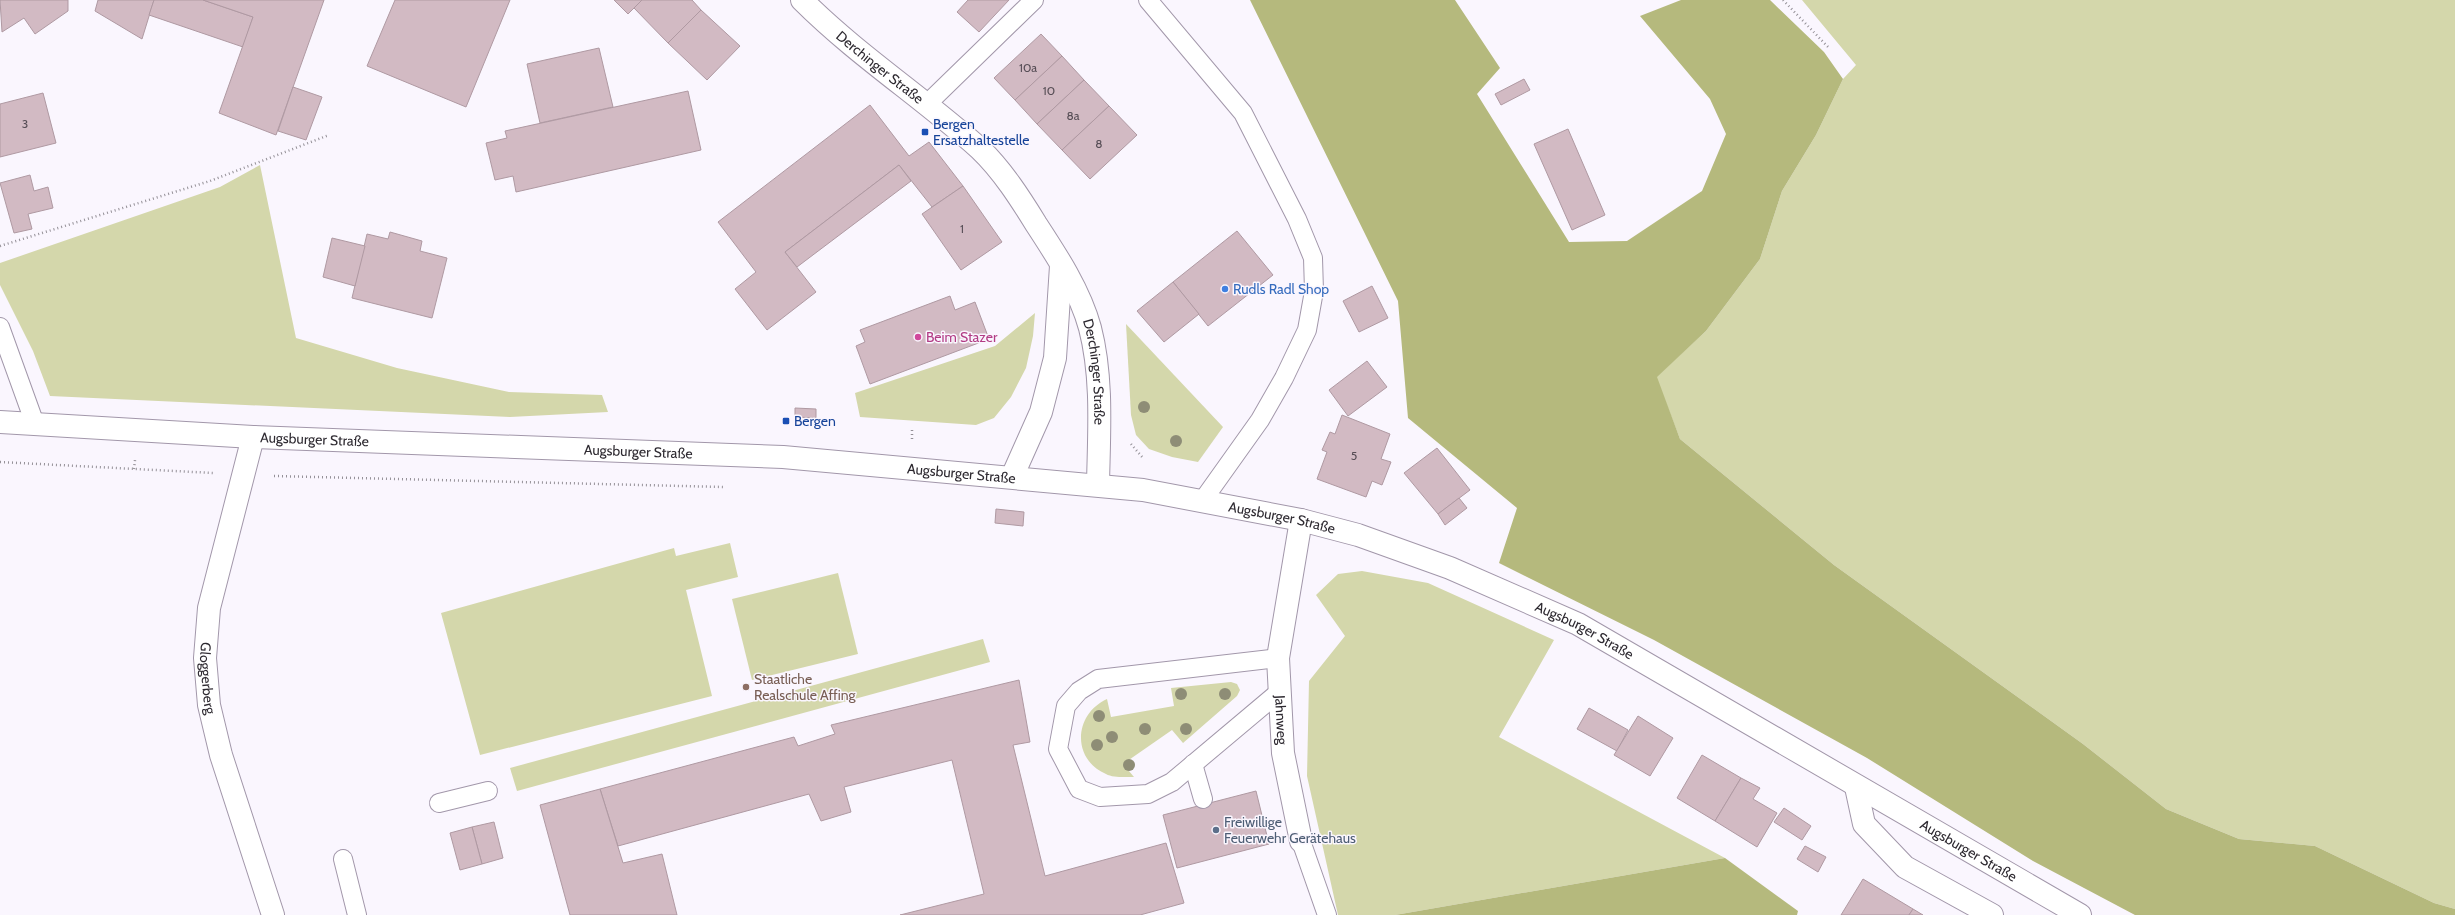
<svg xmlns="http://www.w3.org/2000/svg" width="2455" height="915" viewBox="0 0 2455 915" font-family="Cabin,sans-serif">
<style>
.green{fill:#d4d7ab}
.forest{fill:#b5b97d}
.building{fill:#d2bac3;stroke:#af99a2}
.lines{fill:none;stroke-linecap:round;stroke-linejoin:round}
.lane-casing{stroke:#a297aa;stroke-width:20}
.street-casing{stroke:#a297aa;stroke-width:24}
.secondary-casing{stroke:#a297aa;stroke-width:24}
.path{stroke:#949097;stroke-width:2.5;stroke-dasharray:1 3;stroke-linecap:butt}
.lane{stroke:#fff;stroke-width:18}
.street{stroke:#fff;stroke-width:22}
.secondary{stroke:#fff;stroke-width:22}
.tree{fill:#8e8d76}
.transit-dot{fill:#1a4fb4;stroke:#faf6fe;stroke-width:1.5}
.shop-dot{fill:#3f7fe0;stroke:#faf6fe;stroke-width:1.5}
.hotel-dot{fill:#d1479c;stroke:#faf6fe;stroke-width:1.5}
.education-dot{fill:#8d6e63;stroke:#faf6fe;stroke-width:1.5}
.service-dot{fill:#5c6f8a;stroke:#faf6fe;stroke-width:1.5}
.labels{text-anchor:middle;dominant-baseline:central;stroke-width:3;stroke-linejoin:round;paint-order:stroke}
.number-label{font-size:12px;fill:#574e56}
.street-label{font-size:14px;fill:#2e2a31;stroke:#faf6fe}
.transit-label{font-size:14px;fill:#164399;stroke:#faf6fe;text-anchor:start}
.shop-label{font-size:14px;fill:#366cbe;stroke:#faf6fe;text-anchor:start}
.hotel-label{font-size:14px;fill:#b23c85;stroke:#faf6fe;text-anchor:start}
.education-label{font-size:14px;fill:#785e54;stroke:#faf6fe;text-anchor:start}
.service-label{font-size:14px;fill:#4e5e75;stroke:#faf6fe;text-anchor:start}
</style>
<rect width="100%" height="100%" fill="#faf6fe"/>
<g class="green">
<polygon points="1802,0 2455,0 2455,909 2434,903 2315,846 2239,839 2166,809 2083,744 1834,565 1680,439 1656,377 1706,331 1760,259 1782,191 1816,135 1843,79 1856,65"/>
<polygon points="260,165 296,338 397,368 509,392 602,395 608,412 510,417 50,396 33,351 0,285 0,263 220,187"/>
<polygon points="1035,313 1033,336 1026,368 1011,397 994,418 976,425 860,417 855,393 995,346"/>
<polygon points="1126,324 1223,427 1198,462 1172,457 1149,449 1136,435 1131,415"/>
<polygon points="730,543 738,577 686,590 712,696 480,755 441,613 674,548 676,556"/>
<polygon points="1362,571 1428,583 1554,640 1499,737 1725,858 1395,915 1338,915 1307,776 1309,681 1345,636 1316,595 1338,574"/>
<polygon points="838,573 858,654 752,680 732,599"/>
<polygon points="983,639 990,662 517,791 510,768"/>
<path d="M1231,682L1237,684L1240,690L1237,696L1183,743L1172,730L1123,764L1134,777C1125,777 1113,778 1106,774C1071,759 1074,714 1107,699L1111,717L1174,706L1171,688Z"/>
</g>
<g class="forest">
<polygon points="1250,0 1455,0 1500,68 1477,94 1569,242 1627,241 1702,191 1726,134 1710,99 1640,16 1681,0 1770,0 1824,52 1843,79 1816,135 1782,191 1760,259 1706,331 1657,377 1680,439 1834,565 2083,744 2166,809 2239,839 2315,846 2434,903 2455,909 2455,915 2135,915 2033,861 1867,758 1654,640 1499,563 1517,508 1408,418 1398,301"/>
<polygon points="1725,858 1798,911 1797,915 1395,915"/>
</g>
<g class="building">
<polygon points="0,0 68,0 68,11 35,34 24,18 2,32"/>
<polygon points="98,0 154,0 142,39 95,11"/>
<polygon points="154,0 203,0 253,17 243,47 149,15"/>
<polygon points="203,0 324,0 276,135 219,113 253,17"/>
<polygon points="395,0 510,0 466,107 367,66"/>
<polygon points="614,0 642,0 628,14"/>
<polygon points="642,0 692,0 701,10 668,43 634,8"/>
<polygon points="968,0 1009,0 979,32 957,12"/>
<polygon points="701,10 740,46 707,80 668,43"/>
<polygon points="1041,34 1062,56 1015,100 994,78"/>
<polygon points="599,48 613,107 540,123 527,64"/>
<polygon points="1062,56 1084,80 1037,124 1015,100"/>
<polygon points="1524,79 1530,90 1501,105 1495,94"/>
<polygon points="1084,80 1109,106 1062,150 1037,124"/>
<polygon points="293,87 322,97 306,140 278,131"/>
<polygon points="688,91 701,150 516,192 513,176 495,180 486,143 507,138 505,131"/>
<polygon points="43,93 56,143 0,157 0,104"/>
<polygon points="870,105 909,156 929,142 963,186 932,207 899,165 785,252 816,292 767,330 735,289 756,272 718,222"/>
<polygon points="1109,106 1137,135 1090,179 1062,150"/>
<polygon points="1568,129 1605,215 1572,230 1534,144"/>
<polygon points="899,165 911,181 797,267 785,252"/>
<polygon points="30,175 34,191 48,187 53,208 28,214 32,229 14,233 0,183"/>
<polygon points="963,186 1002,242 961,270 922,214"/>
<polygon points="1237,231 1273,275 1208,326 1173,282"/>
<polygon points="390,232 422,241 420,251 447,258 432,318 352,298 367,234 388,239"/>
<polygon points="332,238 365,246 355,286 323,277"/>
<polygon points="1173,282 1199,314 1164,342 1137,311"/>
<polygon points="1372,286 1388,318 1359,332 1343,301"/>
<polygon points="950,296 955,310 975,302 989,339 870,384 856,346 865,342 860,330"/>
<polygon points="1367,361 1387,387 1348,416 1329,390"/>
<polygon points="795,408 816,409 816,418 795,417"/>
<polygon points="1342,415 1390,434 1381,459 1391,462 1382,485 1372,481 1366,497 1317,479 1327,452 1322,450 1330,432 1335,434"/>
<polygon points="1437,448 1470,490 1438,514 1404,473"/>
<polygon points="1459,498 1467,508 1445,525 1438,514"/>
<polygon points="996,509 1024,512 1023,526 995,523"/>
<polygon points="1019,680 1030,742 1013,745 1045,876 1166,843 1184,903 1140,915 900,915 984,894 952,760 844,787 851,812 821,821 809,794 618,846 600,789 794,737 798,746 835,734 831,725"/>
<polygon points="1589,708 1628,730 1617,751 1577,729"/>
<polygon points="1638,716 1673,738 1650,776 1614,755"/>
<polygon points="1702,755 1741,778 1715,821 1677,798"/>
<polygon points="1741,778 1760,788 1753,799 1777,813 1757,847 1715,821"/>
<polygon points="600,789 623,863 662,854 677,915 570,915 540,805"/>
<polygon points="1256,791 1269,844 1177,868 1163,815"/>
<polygon points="1784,808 1811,826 1802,840 1774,822"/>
<polygon points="494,822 503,858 482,864 472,827"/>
<polygon points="472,827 482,864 460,870 450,833"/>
<polygon points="1805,846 1826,857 1818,872 1797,859"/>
<polygon points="1863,879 1913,909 1909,915 1841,915"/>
<polygon points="1913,909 1923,915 1909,915"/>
</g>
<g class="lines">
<g class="lane-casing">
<g id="lane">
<polyline points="1148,0 1243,113 1297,219 1313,258 1314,291 1307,330 1284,378 1260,420 1203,500"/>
<polyline points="926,105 1034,0"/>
<polyline points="0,327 35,424"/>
<polyline points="1278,658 1098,679 1079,691 1066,706 1058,749 1079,789 1100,797 1148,794 1172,782 1279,692"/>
<polyline points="1193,764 1203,799"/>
<polyline points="439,803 488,791"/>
<polyline points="1301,841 1327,915"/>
<polyline points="343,859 357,915"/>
</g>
</g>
<g class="street-casing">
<g id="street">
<path id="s1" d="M253,437L209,608L205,658L209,705L221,755L273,915"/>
<path id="s2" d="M1301,520L1278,658L1283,753L1301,841"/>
<polyline points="1856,787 1864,824 1905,867 1992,915"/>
</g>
</g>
<g class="secondary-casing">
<g id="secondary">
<path id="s3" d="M802,0C857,55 922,97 980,149C1002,170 1020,198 1036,224C1057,256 1080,291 1090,328C1103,378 1099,433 1098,484"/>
<path id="s4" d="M0,422L253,437L783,457L1143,490L1301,520L1358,535L1450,568L1578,624L2080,915"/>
<polyline points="1012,477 1041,412 1055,358 1061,266"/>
</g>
</g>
<g class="path">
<polyline points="1783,0 1829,48"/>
<polyline points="0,246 210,181 329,135"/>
<polyline points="912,439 912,430"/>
<polyline points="1131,444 1143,458"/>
<polyline points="0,462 213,473"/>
<polyline points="134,469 135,460"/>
<polyline points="274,476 723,487"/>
</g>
<use href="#lane" class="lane"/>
<use href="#street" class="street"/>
<use href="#secondary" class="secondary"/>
</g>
<g class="tree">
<circle cx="1144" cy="407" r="6"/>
<circle cx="1176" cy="441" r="6"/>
<circle cx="1181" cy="694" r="6"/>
<circle cx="1225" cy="694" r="6"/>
<circle cx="1099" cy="716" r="6"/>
<circle cx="1145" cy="729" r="6"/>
<circle cx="1186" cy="729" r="6"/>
<circle cx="1112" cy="737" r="6"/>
<circle cx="1097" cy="745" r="6"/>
<circle cx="1129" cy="765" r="6"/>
</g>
<g class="transit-dot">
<rect x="921" y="128" width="8" height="8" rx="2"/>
<rect x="782" y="417" width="8" height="8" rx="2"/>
</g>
<circle class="shop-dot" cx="1225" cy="289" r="4"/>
<circle class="hotel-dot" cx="918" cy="337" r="4"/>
<circle class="education-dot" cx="746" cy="687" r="4"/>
<circle class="service-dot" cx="1216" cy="830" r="4"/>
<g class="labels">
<g class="number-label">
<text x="1028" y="67">10a</text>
<text x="1049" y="90">10</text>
<text x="1073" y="115">8a</text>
<text x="25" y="123">3</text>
<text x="1099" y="143">8</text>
<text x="962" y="228">1</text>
<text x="1354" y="455">5</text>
</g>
<g class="street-label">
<text stroke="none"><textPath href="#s3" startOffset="103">Derchinger Straße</textPath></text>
<text stroke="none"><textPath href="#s3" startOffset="488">Derchinger Straße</textPath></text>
<text stroke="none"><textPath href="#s4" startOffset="315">Augsburger Straße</textPath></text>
<text stroke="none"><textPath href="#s4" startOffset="639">Augsburger Straße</textPath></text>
<text stroke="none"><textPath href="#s4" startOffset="963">Augsburger Straße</textPath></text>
<text stroke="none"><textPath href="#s4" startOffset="1287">Augsburger Straße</textPath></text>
<text stroke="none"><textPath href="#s4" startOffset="1611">Augsburger Straße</textPath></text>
<text stroke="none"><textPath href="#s1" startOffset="247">Gloggerberg</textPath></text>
<text stroke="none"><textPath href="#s2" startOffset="202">Jahnweg</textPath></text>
<text stroke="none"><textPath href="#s4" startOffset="2054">Augsburger Straße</textPath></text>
</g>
<g class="transit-label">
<text x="933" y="124">Bergen<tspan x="933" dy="16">Ersatzhaltestelle</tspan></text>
<text x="794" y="421">Bergen</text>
</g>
<g class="shop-label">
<text x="1233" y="289">Rudls Radl Shop</text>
</g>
<g class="hotel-label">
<text x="926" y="337">Beim Stazer</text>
</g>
<g class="education-label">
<text x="754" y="679">Staatliche<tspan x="754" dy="16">Realschule Affing</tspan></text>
</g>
<g class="service-label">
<text x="1224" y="822">Freiwillige<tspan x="1224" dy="16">Feuerwehr Gerätehaus</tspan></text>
</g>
</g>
</svg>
